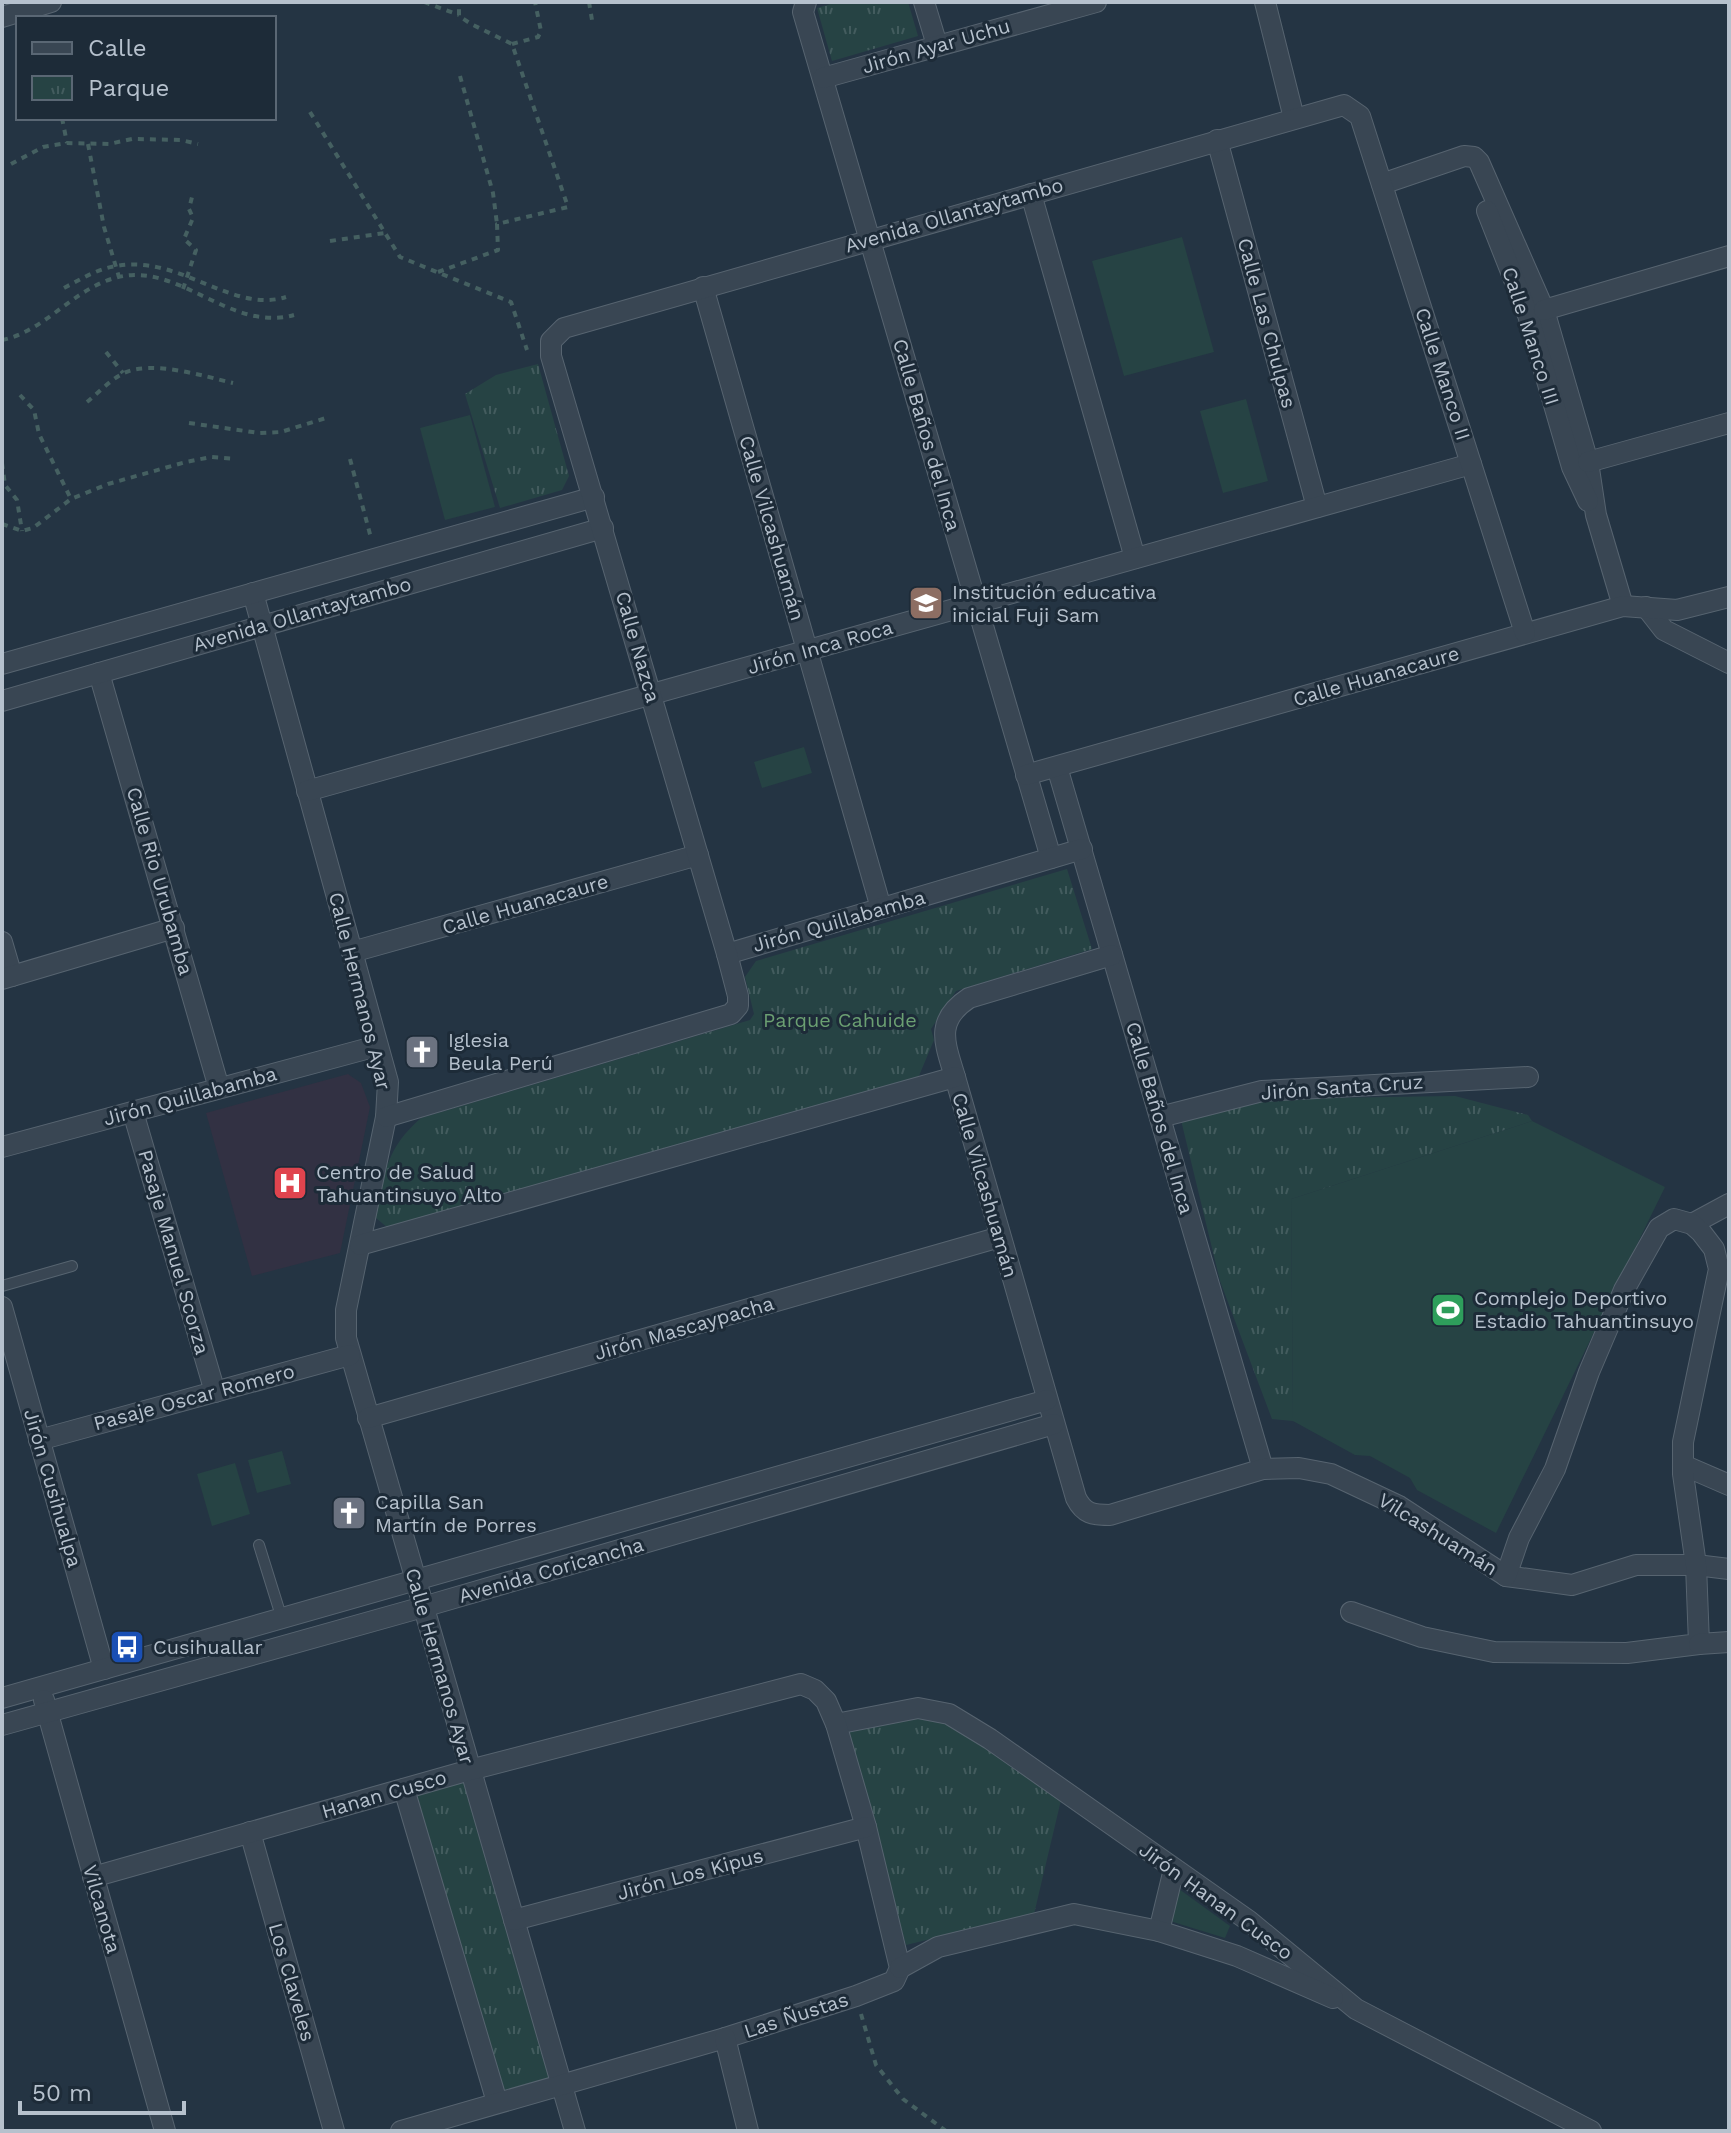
<svg xmlns="http://www.w3.org/2000/svg" width="1731" height="2133" viewBox="0 0 1731 2133" font-family="'Work Sans',sans-serif">
<style>
.medical{fill:#323143}
.green{fill:#264344}
.park{fill:url(#park-tufts)}
.lines{fill:none;stroke-linecap:round;stroke-linejoin:round}
.service-casing{stroke:#576470;stroke-width:12}
.minor-casing{stroke:#576470;stroke-width:22}
.path{stroke:#456061;stroke-width:4;stroke-dasharray:6 6;stroke-linecap:butt}
.service{stroke:#394653;stroke-width:10}
.minor{stroke:#394653;stroke-width:20}
.labels{text-anchor:middle;dominant-baseline:central;stroke-width:6;stroke-linejoin:round;paint-order:stroke}
.street-label{font-size:20px;fill:#b6c1cd;stroke:#1d2b38}
.poi-label{font-size:20px;fill:#b6c1cd;stroke:#1d2b38;text-anchor:start}
.park-label{font-size:20px;fill:#6b9f72;stroke:#1d2b38}
</style>
<defs>
<pattern id="park-tufts" width="24" height="20" patternUnits="userSpaceOnUse" patternTransform="scale(2)"><rect width="24" height="20" fill="#264344"/><path d="M3 7l-1-3M5 7V3M7 7l1-3M15 17l-1-3M17 17v-4M19 17l1-3" fill="none" stroke="#435c5e"/></pattern>
</defs>
<rect width="100%" height="100%" fill="#243443"/>
<polygon class="medical" points="348,1074 361,1083 370,1107 340,1253 252,1276 206,1113"/>
<g class="green">
<polygon points="1182,237 1214,352 1124,376 1092,261"/>
<polygon points="1246,399 1268,481 1223,493 1200,411"/>
<polygon points="470,415 495,507 445,520 420,428"/>
<polygon points="804,747 812,773 762,788 754,762"/>
<polygon points="1532,1121 1665,1187 1496,1533 1417,1490 1410,1478 1370,1456 1355,1455 1293,1421 1291,1199"/>
<polygon points="282,1451 291,1484 257,1493 248,1460"/>
<polygon points="235,1463 250,1514 212,1526 197,1474"/>
<polygon points="1179,1889 1230,1926 1225,1938 1170,1921"/>
</g>
<g class="park">
<polygon points="837,2 908,2 918,36 832,61 817,8"/>
<polygon points="538,364 569,476 562,490 500,508 465,394 496,375"/>
<path d="M1067,869L1092,949L956,991L931,1029L934,1040L916,1083L388,1228L376,1218L375,1211C386,1169 387,1148 421,1118L750,1020L754,1014L745,977L756,961Z"/>
<polygon points="1455,1096 1528,1115 1532,1121 1291,1199 1293,1421 1272,1419 1220,1281 1181,1120 1261,1099"/>
<polygon points="926,1716 943,1719 1061,1800 1034,1914 906,1945 845,1729"/>
<polygon points="466,1779 554,2077 501,2092 413,1795"/>
</g>
<g class="lines">
<g class="service-casing">
<g id="service">
<polyline points="2,1286 72,1266"/>
<polyline points="259,1545 282,1619"/>
</g>
</g>
<g class="minor-casing">
<g id="minor">
<polyline points="806,2 803,12 1051,858"/>
<polyline points="924,2 937,45"/>
<polyline points="1265,2 1294,118"/>
<polyline points="2,17 51,2"/>
<polyline points="823,78 1096,2"/>
<polyline points="1217,140 1317,507"/>
<polyline points="1382,184 1464,156 1474,157 1479,162 1544,310 1588,462 1596,515 1623,606"/>
<polyline points="1031,194 1135,558"/>
<polyline points="1487,211 1528,315 1572,467 1588,501"/>
<polyline points="703,287 881,908"/>
<polyline points="1544,310 1729,256"/>
<polyline points="1588,462 1729,423"/>
<polyline points="253,593 388,1082 386,1117 346,1310 346,1338 575,2131"/>
<polyline points="1646,607 1664,630 1729,663"/>
<polyline points="2,664 594,497"/>
<polyline points="99,673 219,1088"/>
<polyline points="2,701 603,528"/>
<polyline points="1057,767 1263,1469"/>
<polyline points="1026,775 1623,606 1677,610 1729,597"/>
<polyline points="307,791 1471,464"/>
<polyline points="2,942 12,976"/>
<polyline points="352,952 698,855"/>
<polyline points="727,954 1082,849"/>
<path d="M1112,955L969,998C934,1021 945,1043 955,1077L1076,1498C1084,1514 1093,1515 1110,1515L1263,1469L1299,1468L1331,1474L1399,1506L1506,1576L1572,1585L1636,1565H1696L1729,1569"/>
<polyline points="2,979 174,928"/>
<polyline points="133,1112 215,1392"/>
<polyline points="386,1117 731,1014 738,1006 738,996 727,954 551,356 551,341 564,328 1344,105 1360,116 1525,633"/>
<polyline points="1160,1117 1262,1091 1528,1077"/>
<polyline points="2,1147 377,1046"/>
<polyline points="1692,1224 1729,1204"/>
<polyline points="360,1245 955,1077"/>
<polyline points="2,1307 104,1669"/>
<polyline points="368,1418 1000,1237"/>
<polyline points="39,1440 350,1355"/>
<polyline points="1683,1465 1729,1485"/>
<polyline points="1351,1612 1422,1637 1494,1652 1627,1653 1699,1644 1696,1565 1683,1474 1683,1442 1719,1269 1714,1249 1701,1232 1692,1224 1674,1219 1659,1228 1624,1290 1589,1372 1555,1469 1519,1538 1506,1576"/>
<polyline points="1699,1644 1729,1642"/>
<polyline points="2,1698 1047,1400"/>
<polyline points="44,1700 165,2131"/>
<polyline points="836,1724 918,1708 949,1714 990,1739 1249,1921 1356,2009 1591,2131"/>
<polyline points="2,1725 423,1607 1054,1424"/>
<polyline points="404,1789 497,2102"/>
<polyline points="250,1832 334,2131"/>
<polyline points="93,1877 470,1770 801,1684 815,1690 826,1701 836,1724 866,1827 900,1968 894,1981 856,1996 725,2038 401,2131"/>
<polyline points="514,1920 866,1827"/>
<polyline points="1159,1931 1174,1869"/>
<polyline points="900,1968 938,1947 1074,1914 1159,1931 1237,1956 1333,1998"/>
<polyline points="725,2038 748,2131"/>
</g>
</g>
<g class="path">
<polyline points="424,2 459,15"/>
<polyline points="589,2 592,20"/>
<polyline points="512,44 538,37 541,31 535,2"/>
<polyline points="460,76 493,193 497,224"/>
<polyline points="310,112 400,257 511,302 527,350"/>
<polyline points="62,118 67,143"/>
<polyline points="88,144 104,227 119,277"/>
<polyline points="11,164 43,147 67,143 109,144 132,139 181,140 198,144"/>
<polyline points="330,241 385,233"/>
<polyline points="438,272 498,250 497,224 568,207 512,44 471,24 459,16 459,2"/>
<path d="M64,288C81,279 97,269 116,266C179,254 232,314 286,297"/>
<polyline points="183,289 196,250 184,239 193,218 189,209 193,193"/>
<path d="M2,340C51,330 80,277 134,275C189,274 235,331 294,315"/>
<polyline points="106,352 123,373"/>
<polyline points="20,395 34,410 39,434 71,499"/>
<path d="M87,402C98,393 109,381 122,374C150,359 203,376 233,383"/>
<polyline points="189,423 259,433 281,432 329,417"/>
<polyline points="350,459 371,538"/>
<polyline points="2,463 5,485 17,500 22,531"/>
<polyline points="2,524 22,531 33,528 71,499 108,484 186,462 211,457 236,459"/>
<polyline points="861,2014 876,2065 903,2099 946,2131"/>
</g>
<use href="#service" class="service"/>
<use href="#minor" class="minor"/>
</g>
<defs>
<g id="school-square" transform="scale(1.8)"><rect x="-9" y="-9" width="18" height="18" rx="4" fill="#8d6e63" stroke="#1d2b38"/><path d="M0-5L7-2L0 1L-7-2ZM-4 1L0 2.5L4 1V4Q0 6-4 4Z" fill="#fff"/></g>
<g id="church-square" transform="scale(1.8)"><rect x="-9" y="-9" width="18" height="18" rx="4" fill="#6b7280" stroke="#1d2b38"/><path d="M-1.2-6h2.4v3.5h3.3v2.4h-3.3V6h-2.4V-.1h-3.3v-2.4h3.3Z" fill="#fff"/></g>
<g id="hospital-square" transform="scale(1.8)"><rect x="-9" y="-9" width="18" height="18" rx="4" fill="#e0444e" stroke="#1d2b38"/><path d="M-5-5h3v3.5h4V-5h3V5h-3V1.5h-4V5h-3Z" fill="#fff"/></g>
<g id="stadium-square" transform="scale(1.8)"><rect x="-9" y="-9" width="18" height="18" rx="4" fill="#2e9e5b" stroke="#1d2b38"/><path d="M0-5a6.5 5 0 1 0 0 10a6.5 5 0 1 0 0-10ZM-3.5-1.8h7v3.6h-7Z" fill="#fff"/></g>
<g id="bus-square" transform="scale(1.8)"><rect x="-9" y="-9" width="18" height="18" rx="4" fill="#1a4fb4" stroke="#1d2b38"/><path d="M-5-6H5V4H4V6H2V4H-2V6H-4V4H-5ZM-3.5-4V0h7V-4ZM-3.5 1.2v1.5H-2V1.2ZM2 1.2v1.5H3.5V1.2Z" fill="#fff"/></g>
</defs>
<g fill-rule="evenodd">
<use href="#school-square" x="926" y="603"/>
<use href="#church-square" x="422" y="1052"/>
<use href="#hospital-square" x="290" y="1183"/>
<use href="#stadium-square" x="1448" y="1310"/>
<use href="#church-square" x="349" y="1513"/>
<use href="#bus-square" x="127" y="1647"/>
</g>
<g class="labels">
<g class="street-label">
<text transform="translate(936 46) rotate(-16)">Jirón Ayar Uchu</text>
<text transform="translate(954 215) rotate(-16)">Avenida Ollantaytambo</text>
<text transform="translate(1267 323) rotate(75)">Calle Las Chulpas</text>
<text transform="translate(1531 336) rotate(72)">Calle Manco III</text>
<text transform="translate(1443 374) rotate(72)">Calle Manco II</text>
<text transform="translate(927 435) rotate(74)">Calle Baños del Inca</text>
<text transform="translate(772 528) rotate(74)">Calle Vilcashuamán</text>
<text transform="translate(302 614) rotate(-16)">Avenida Ollantaytambo</text>
<text transform="translate(638 647) rotate(74)">Calle Nazca</text>
<text transform="translate(820 647) rotate(-16)">Jirón Inca Roca</text>
<text transform="translate(1376 676) rotate(-16)">Calle Huanacaure</text>
<text transform="translate(160 881) rotate(74)">Calle Rio Urubamba</text>
<text transform="translate(525 904) rotate(-16)">Calle Huanacaure</text>
<text transform="translate(839 921) rotate(-16)">Jirón Quillabamba</text>
<text transform="translate(360 991) rotate(76)">Calle Hermanos Ayar</text>
<text transform="translate(1342 1087) rotate(-4)">Jirón Santa Cruz</text>
<text transform="translate(190 1096) rotate(-15)">Jirón Quillabamba</text>
<text transform="translate(1160 1118) rotate(74)">Calle Baños del Inca</text>
<text transform="translate(985 1185) rotate(74)">Calle Vilcashuamán</text>
<text transform="translate(174 1252) rotate(74)">Pasaje Manuel Scorza</text>
<text transform="translate(684 1328) rotate(-16)">Jirón Mascaypacha</text>
<text transform="translate(194 1397) rotate(-15)">Pasaje Oscar Romero</text>
<text transform="translate(53 1488) rotate(74)">Jirón Cusihualpa</text>
<text transform="translate(1438 1534) rotate(32)">Vilcashuamán</text>
<text transform="translate(551 1570) rotate(-16)">Avenida Coricancha</text>
<text transform="translate(440 1666) rotate(74)">Calle Hermanos Ayar</text>
<text transform="translate(384 1794) rotate(-16)">Hanan Cusco</text>
<text transform="translate(690 1874) rotate(-15)">Jirón Los Kipus</text>
<text transform="translate(1216 1901) rotate(36)">Jirón Hanan Cusco</text>
<text transform="translate(102 1909) rotate(74)">Vilcanota</text>
<text transform="translate(292 1982) rotate(74)">Los Claveles</text>
<text transform="translate(796 2015) rotate(-18)">Las Ñustas</text>
</g>
<g class="poi-label">
<text x="952" y="592">Institución educativa<tspan x="952" dy="23">inicial Fuji Sam</tspan></text>
<text x="448" y="1040">Iglesia<tspan x="448" dy="23">Beula Perú</tspan></text>
<text x="316" y="1172">Centro de Salud<tspan x="316" dy="23">Tahuantinsuyo Alto</tspan></text>
<text x="1474" y="1298">Complejo Deportivo<tspan x="1474" dy="23">Estadio Tahuantinsuyo</tspan></text>
<text x="375" y="1502">Capilla San<tspan x="375" dy="23">Martín de Porres</tspan></text>
<text x="153" y="1647">Cusihuallar</text>
</g>
<g class="park-label">
<text x="840" y="1020">Parque Cahuide</text>
</g>
</g>
<rect width="1731" height="2133" fill="none" stroke="#b6c1cd" stroke-width="8"/>
<rect x="16" y="16" width="260" height="104" fill="#1d2b38" stroke="#5a6774" stroke-width="2"/>
<rect x="32" y="42" width="40" height="12" fill="#394653" stroke="#5a6774" stroke-width="2"/>
<text x="88" y="56" font-size="24" fill="#b6c1cd">Calle</text>
<rect x="32" y="76" width="40" height="24" fill="url(#park-tufts)" stroke="#5a6774" stroke-width="2"/>
<text x="88" y="96" font-size="24" fill="#b6c1cd">Parque</text>
<path d="M20 2101v12h164v-12" fill="none" stroke="#b6c1cd" stroke-width="4"/>
<text x="32" y="2101" font-size="24" fill="#b6c1cd" stroke="#1d2b38" stroke-width="6" paint-order="stroke">50 m</text>
</svg>
